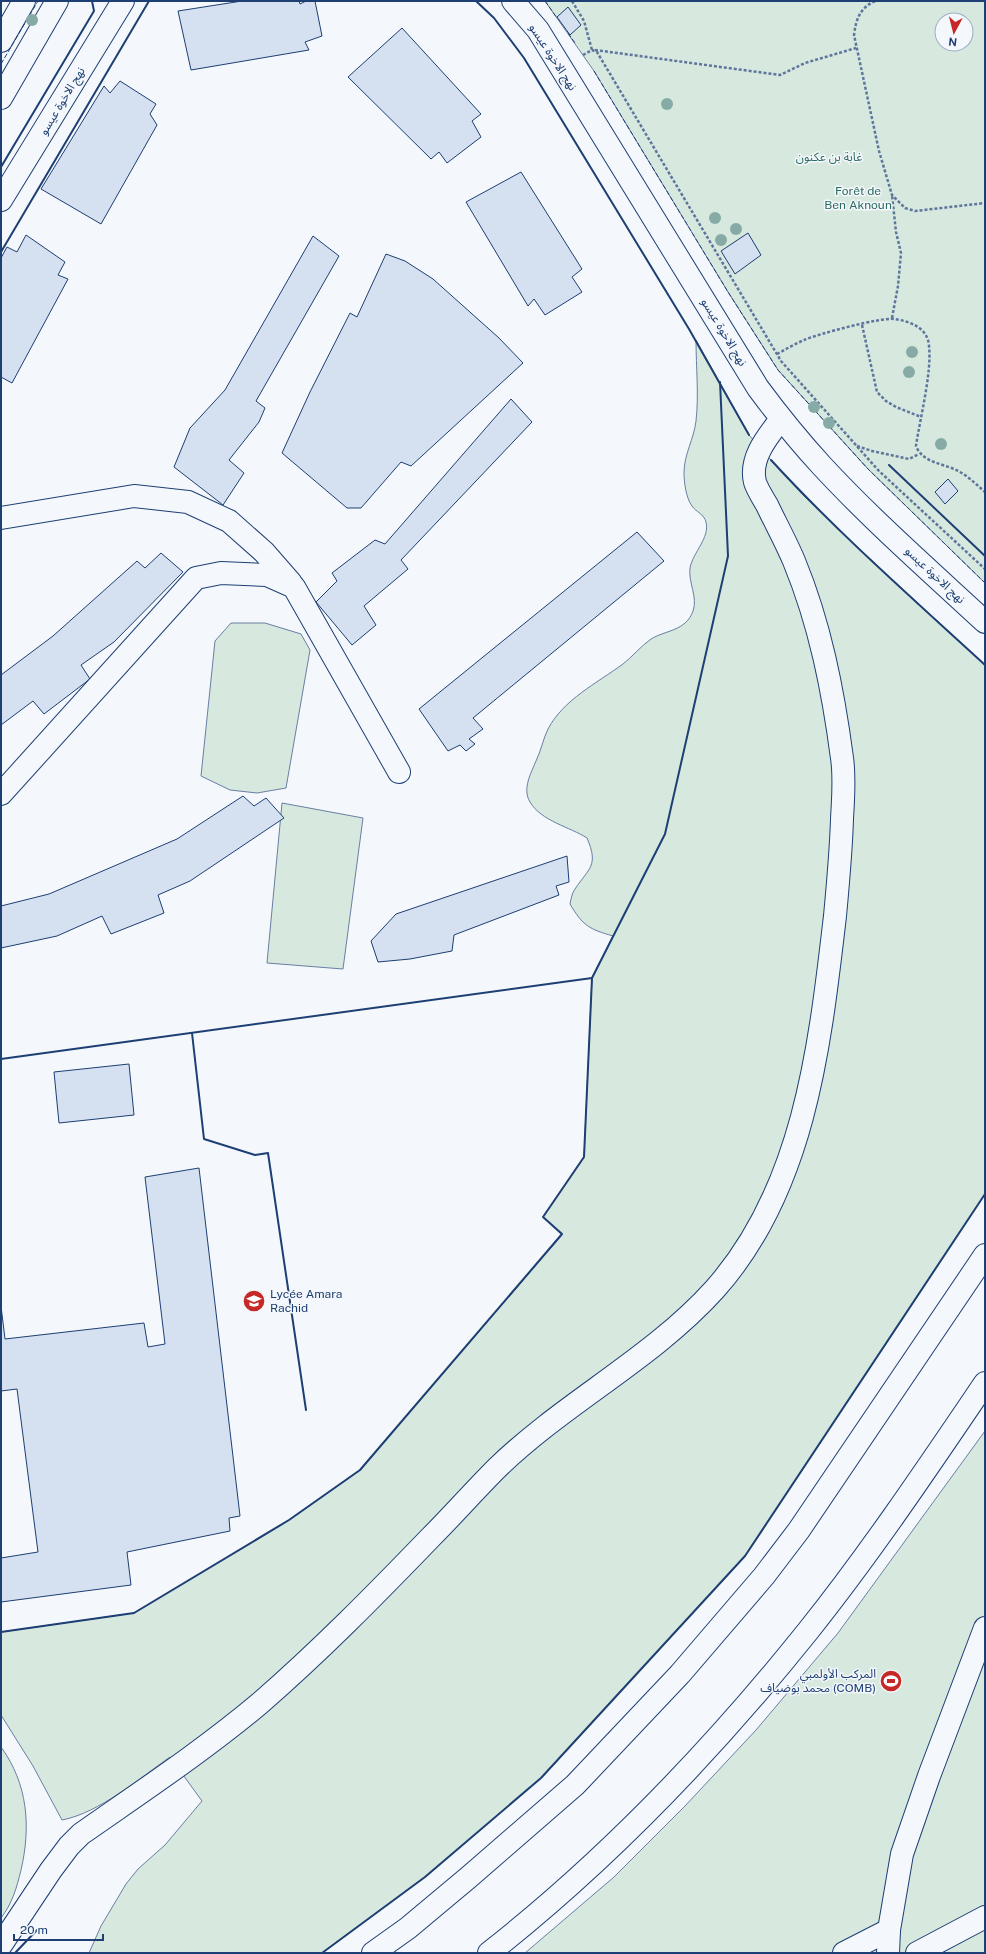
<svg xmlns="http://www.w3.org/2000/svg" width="986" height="1954" viewBox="0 0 986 1954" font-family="'Public Sans','Noto Sans Arabic',sans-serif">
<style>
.green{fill:#d7e8df;stroke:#687fa3;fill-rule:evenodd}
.building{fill:#d5e0f0;stroke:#1d3f73}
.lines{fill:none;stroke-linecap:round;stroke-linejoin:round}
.minor-casing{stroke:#1d3f73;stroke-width:24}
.highway-casing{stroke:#1d3f73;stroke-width:24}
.path{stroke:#5e769c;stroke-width:2.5;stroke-dasharray:3 2;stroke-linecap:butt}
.minor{stroke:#f4f7fb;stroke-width:22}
.highway{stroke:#f4f7fb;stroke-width:22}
.fence{stroke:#1d3f73;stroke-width:1;stroke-dasharray:5 2;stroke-linecap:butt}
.wall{stroke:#1d3f73;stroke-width:2}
.tree{fill:#86aba6}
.labels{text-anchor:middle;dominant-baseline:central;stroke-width:3;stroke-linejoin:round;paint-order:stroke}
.street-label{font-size:12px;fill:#1d3f73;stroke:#f4f7fb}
.park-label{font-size:12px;fill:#2c6c60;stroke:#f4f7fb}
.poi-label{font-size:12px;fill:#1d3f73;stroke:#f4f7fb;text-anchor:start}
</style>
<rect width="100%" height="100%" fill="#f4f7fb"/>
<g class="green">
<path d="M545,1H985V583L868,469L778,370L728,292L594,71ZM942,20H966V44H942Z"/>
<path d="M696,340L749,435L771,460L803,495L851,541L985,665V1194L745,1556L541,1778L425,1877L322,1953H89L101,1926L126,1884L138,1869L165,1845L202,1801L170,1757C140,1778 99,1813 62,1820L33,1766L1,1715V1632L134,1613L289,1520L360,1470L562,1235L543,1217L584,1157L592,978L613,936C589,929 583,926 570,904C571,899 572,893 575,889C589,868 599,866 587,838C570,827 541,821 530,802C522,789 531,773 536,761C541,751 543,739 548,729C563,700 597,683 623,664C632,657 641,646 651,639C666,630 686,631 693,611C698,597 688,582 690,568C693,552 710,538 706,522C704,514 696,512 692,506C686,498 684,482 684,473C684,454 694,439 696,421C699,395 696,367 696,340Z"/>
<polygon points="231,623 265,623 301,634 310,650 286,788 257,793 230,790 201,776 215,641"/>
<polygon points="282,803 363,818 343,969 267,963"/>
<polygon points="985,1431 985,1953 525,1953 614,1877 685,1806 756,1730 838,1633"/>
<path d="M1,1747C28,1784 31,1827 21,1870C17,1887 12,1904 1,1918Z"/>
</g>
<g class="building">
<polygon points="242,1 299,1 300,4 306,1 315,1 322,36 305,42 309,50 191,70 178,11"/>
<polygon points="568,7 581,25 570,35 557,17"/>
<polygon points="402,28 481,114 472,121 481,137 447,163 439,152 431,159 348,77"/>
<polygon points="120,81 156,104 150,114 157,125 101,224 41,189 104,86 110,93"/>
<polygon points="521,172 582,269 572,277 582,292 545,315 534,299 528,306 466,202"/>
<polygon points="748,233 761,255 735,274 721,251"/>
<polygon points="26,235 65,262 58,275 68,279 12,383 1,377 1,258 7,247 17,252"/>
<polygon points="313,236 339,256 256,401 265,408 259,422 229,460 244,473 223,505 174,467 190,428 225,390"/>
<polygon points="386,254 405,261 433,279 499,338 523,363 411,466 401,462 361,508 347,508 282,453 310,392 350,313 357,317"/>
<polygon points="511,399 532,422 401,560 408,569 364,606 376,625 352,645 316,602 337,581 332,573 375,540 385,544"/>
<polygon points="948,479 958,491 945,504 935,492"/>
<polygon points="637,532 664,561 473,718 483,729 469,739 475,744 466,751 460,745 448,751 419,709"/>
<polygon points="161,553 183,572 114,642 81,665 90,679 44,714 33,701 1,725 1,675 53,636 137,561 145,568"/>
<polygon points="243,796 254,806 266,798 284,818 190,881 158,895 164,913 111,934 102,916 57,936 1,948 1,906 49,894 177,839"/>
<polygon points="567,856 569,882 556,886 559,895 454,935 452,951 410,959 378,962 371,941 396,914"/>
<polygon points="129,1064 134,1115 59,1123 54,1072"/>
<polygon points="199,1168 240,1516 229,1518 230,1531 127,1552 131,1585 1,1602 1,1558 38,1552 17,1389 1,1391 1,1306 5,1339 144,1323 148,1347 165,1344 145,1177"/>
</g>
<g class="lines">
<g class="minor-casing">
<g id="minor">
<path d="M513,1L538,30L758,388C778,415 799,441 822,466C873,521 930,571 985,622"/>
<polyline points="1,41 24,1"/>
<polyline points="1,98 57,1"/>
<polyline points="1,200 123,1"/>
<polyline points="1,518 134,496 188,502 229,521 264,552 291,583"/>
<polyline points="1,794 196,578 221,573 267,575 294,587 399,772"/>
<path d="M1,1945L51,1870L69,1846L81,1834C141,1792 203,1751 259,1704C319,1652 375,1595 430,1538C453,1515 474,1491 497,1468C565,1402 652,1359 715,1289C805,1188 820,1044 835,916C838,884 841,852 842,819C843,799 845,778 842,758C833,690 820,624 794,561C786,542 776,524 767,505C763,498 757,489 755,482C749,458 768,436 781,419"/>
<polyline points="844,1953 889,1930 902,1854 929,1776 985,1628"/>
<polyline points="888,1953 889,1930"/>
<polyline points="917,1953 985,1917"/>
</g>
</g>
<g class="highway-casing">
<g id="highway">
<polyline points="373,1953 408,1928 469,1877 575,1785 680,1674 764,1576 799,1530 985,1255"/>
<path d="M489,1953C606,1861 715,1747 808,1631C871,1552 928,1467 985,1383"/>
</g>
</g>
<g class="path">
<polyline points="572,1 584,21 592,50"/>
<path d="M875,1C860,8 856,19 854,35L879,151L892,195L905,208L915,211L985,203"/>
<polyline points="595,50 780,75 805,63 856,48"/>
<polyline points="583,55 592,50 597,52 781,361 879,471 985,569"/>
<polyline points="892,318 898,286 901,253 896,232 892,195"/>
<polyline points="862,325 877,392 886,401 896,407 921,417"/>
<path d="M777,354C786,349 795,344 804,340C818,334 881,317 894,319C910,321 928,328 929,346C932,373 920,418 916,446C923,464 945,463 960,472C969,477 977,485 985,492"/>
<polyline points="857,446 872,451 909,459 919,454"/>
</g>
<use href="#minor" class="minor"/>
<use href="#highway" class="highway"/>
<g class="fence">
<polyline points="545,1 557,18"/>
<polyline points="568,33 575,43"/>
<polyline points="1,64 38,1"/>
<polyline points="594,71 728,292 778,370 868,469 985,583"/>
</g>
<g class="wall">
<polyline points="476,1 494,18 524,58 689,329 749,435"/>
<polyline points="1,167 94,11 92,1"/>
<polyline points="1,252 149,1"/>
<path d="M771,460C838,533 912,598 985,665"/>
<polyline points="889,465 985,556"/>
<polyline points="592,978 665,834 728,556 720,382"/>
<polyline points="192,1033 204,1139 255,1155 268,1153 306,1410"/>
<polyline points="1,1059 592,978 584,1157 543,1217 562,1234 360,1470 289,1520 134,1613 1,1632"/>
<polyline points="15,1953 37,1930"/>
<polyline points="322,1953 425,1877 541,1778 745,1556 985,1194"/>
</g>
</g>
<g class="tree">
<circle cx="32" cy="20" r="6"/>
<circle cx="667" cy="104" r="6"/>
<circle cx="715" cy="218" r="6"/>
<circle cx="736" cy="229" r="6"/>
<circle cx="721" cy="240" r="6"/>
<circle cx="912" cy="352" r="6"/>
<circle cx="909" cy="372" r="6"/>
<circle cx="814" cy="407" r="6"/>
<circle cx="829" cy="423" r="6"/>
<circle cx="941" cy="444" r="6"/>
</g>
<defs>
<g id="school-disc" transform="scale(1.15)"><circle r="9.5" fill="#c62828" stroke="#f4f7fb"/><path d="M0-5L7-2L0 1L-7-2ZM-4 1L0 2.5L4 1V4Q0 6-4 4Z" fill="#fff"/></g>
<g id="stadium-disc" transform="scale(1.15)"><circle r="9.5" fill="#c62828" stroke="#f4f7fb"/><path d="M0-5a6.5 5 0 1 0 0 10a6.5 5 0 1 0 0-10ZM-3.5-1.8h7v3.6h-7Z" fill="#fff"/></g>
</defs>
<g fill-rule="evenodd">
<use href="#school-disc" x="254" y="1301"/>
<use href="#stadium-disc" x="891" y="1681"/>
</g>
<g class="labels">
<g class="street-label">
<text transform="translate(553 57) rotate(57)">نهج الاخوة عيسو</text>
<text transform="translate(62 101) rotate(-59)">نهج الاخوة عيسو</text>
<text transform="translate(724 332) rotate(59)">نهج الاخوة عيسو</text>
<text transform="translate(935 575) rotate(43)">نهج الاخوة عيسو</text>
</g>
<g class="park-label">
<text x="829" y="157">غابة بن عكنون</text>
<text x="858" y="191">Forêt de<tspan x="858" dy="14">Ben Aknoun</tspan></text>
</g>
<g class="poi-label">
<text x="270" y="1294">Lycée Amara<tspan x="270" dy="14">Rachid</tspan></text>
<text x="876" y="1674" text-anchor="end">المركب الأولمبي<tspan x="876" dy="14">محمد بوضياف (COMB)</tspan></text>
</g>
</g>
<rect width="986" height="1954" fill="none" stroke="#1d3f73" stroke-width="4"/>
<g transform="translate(954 32) rotate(187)"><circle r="19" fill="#f4f7fb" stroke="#9eadc5"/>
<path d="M0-3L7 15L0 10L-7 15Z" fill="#c62828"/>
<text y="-6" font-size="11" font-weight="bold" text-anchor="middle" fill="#1d3f73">N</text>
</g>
<path d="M14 1934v6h89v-6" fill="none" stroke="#1d3f73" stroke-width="2"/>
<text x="20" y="1934" font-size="12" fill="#1d3f73" stroke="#f4f7fb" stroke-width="3" paint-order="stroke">20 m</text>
</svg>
